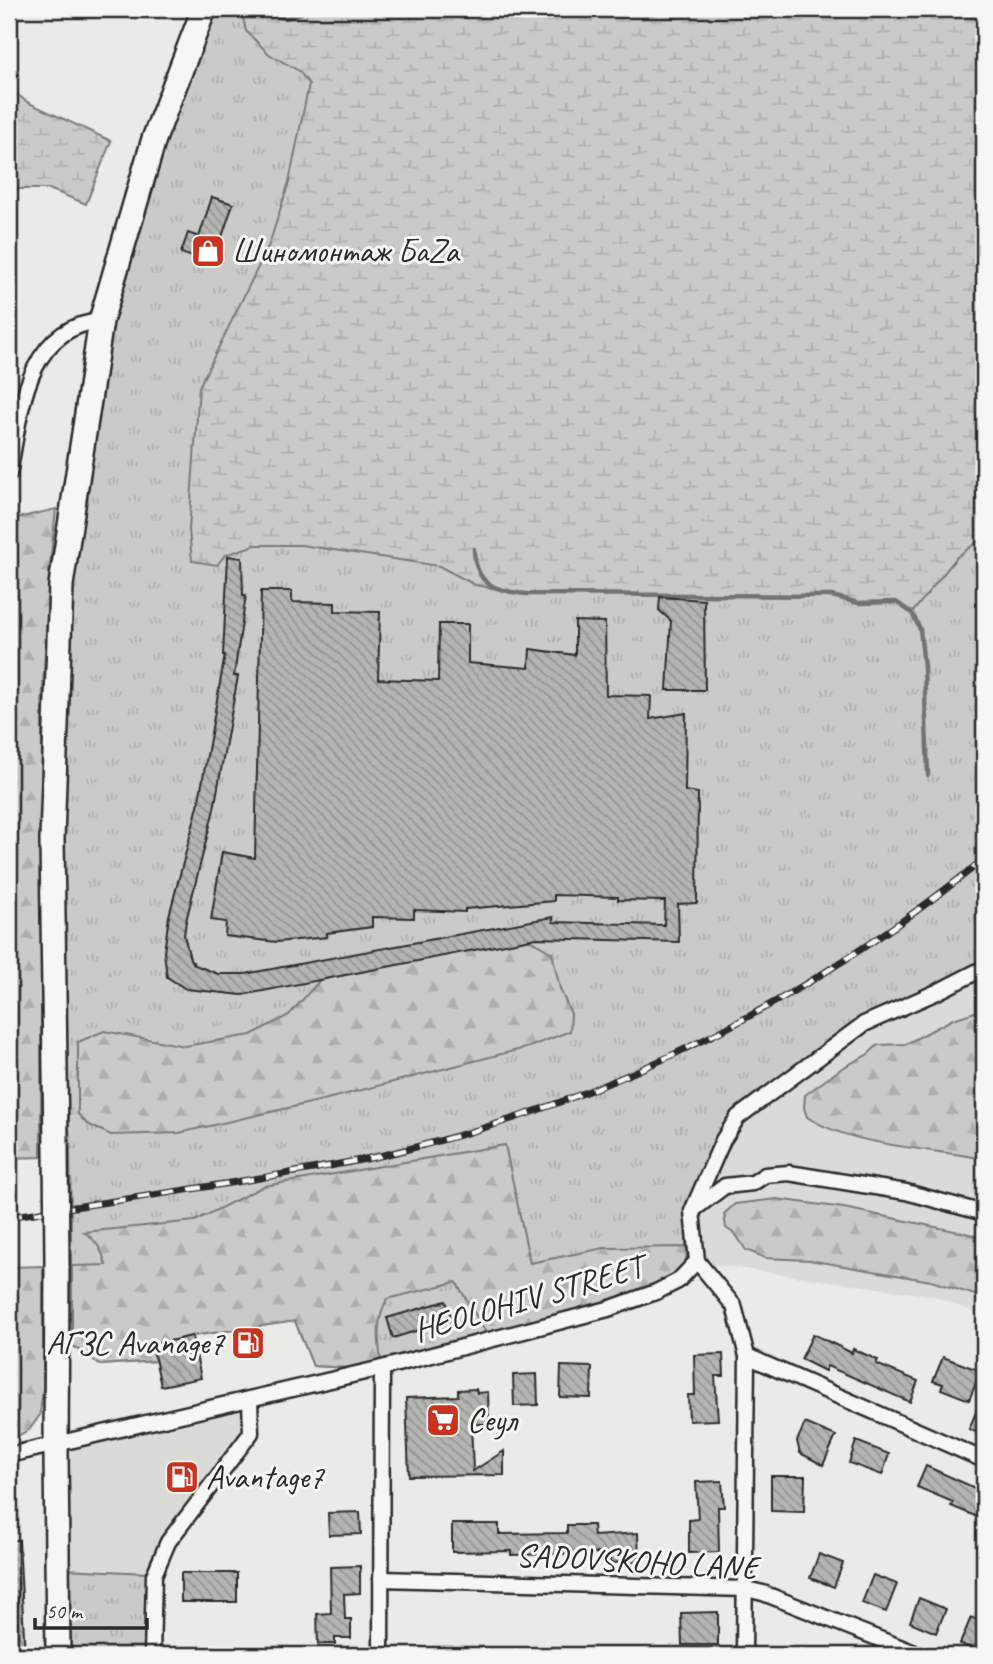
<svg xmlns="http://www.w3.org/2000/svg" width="993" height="1664" viewBox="0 0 993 1664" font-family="Caveat,sans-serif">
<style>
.built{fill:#dadad6}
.grass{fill:url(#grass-tufts);stroke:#7a7a79;stroke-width:2}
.forest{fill:url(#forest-firs);stroke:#7a7a79;stroke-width:2}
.wetland{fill:url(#wetland-marsh);stroke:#7a7a79;stroke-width:2}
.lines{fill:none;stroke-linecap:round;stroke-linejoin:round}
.stream{stroke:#727270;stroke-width:4.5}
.building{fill:url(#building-back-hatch);stroke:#2b2b2b;stroke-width:2}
.street-casing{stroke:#2b2b2b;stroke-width:19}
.primary-casing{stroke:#2b2b2b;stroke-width:28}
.street{stroke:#f6f6f2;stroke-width:14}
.primary{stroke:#f6f6f2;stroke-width:23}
.rail-casing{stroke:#2b2b2b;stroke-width:7}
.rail{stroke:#f6f6f2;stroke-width:4.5;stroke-dasharray:13;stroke-linecap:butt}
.primary-bridge-casing{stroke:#2b2b2b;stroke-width:28;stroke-linecap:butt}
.primary-bridge{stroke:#f6f6f2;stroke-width:23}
.labels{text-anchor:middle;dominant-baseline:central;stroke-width:6;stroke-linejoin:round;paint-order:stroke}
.poi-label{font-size:33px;fill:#2b2b2b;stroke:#f6f6f2;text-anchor:start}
.street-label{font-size:33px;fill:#2b2b2b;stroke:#f6f6f2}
</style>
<defs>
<pattern id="grass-tufts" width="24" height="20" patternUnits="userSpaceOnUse" patternTransform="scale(1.75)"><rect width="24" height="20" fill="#cacac7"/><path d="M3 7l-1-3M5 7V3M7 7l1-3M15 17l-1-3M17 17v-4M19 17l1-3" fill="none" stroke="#aeaeab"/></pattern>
<pattern id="forest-firs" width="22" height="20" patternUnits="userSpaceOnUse" patternTransform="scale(1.75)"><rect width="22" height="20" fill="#cacac7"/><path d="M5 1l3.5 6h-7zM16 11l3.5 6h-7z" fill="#aeaeab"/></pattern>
<pattern id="wetland-marsh" width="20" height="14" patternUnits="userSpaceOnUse" patternTransform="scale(1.75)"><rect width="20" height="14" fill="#cacac7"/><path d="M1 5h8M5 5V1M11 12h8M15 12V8" fill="none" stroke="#aeaeab"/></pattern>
<pattern id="building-back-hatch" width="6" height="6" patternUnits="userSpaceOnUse" patternTransform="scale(1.75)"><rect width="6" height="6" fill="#b4b4b1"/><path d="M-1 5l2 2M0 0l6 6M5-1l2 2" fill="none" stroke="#939390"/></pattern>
</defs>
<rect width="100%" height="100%" fill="#eaeae6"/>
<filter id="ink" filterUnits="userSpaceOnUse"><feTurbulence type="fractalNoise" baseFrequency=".0143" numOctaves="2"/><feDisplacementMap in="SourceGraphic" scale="14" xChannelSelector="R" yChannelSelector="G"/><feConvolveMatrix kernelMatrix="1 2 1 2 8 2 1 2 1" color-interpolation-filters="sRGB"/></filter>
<g filter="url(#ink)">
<g class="built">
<polygon points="984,974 984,1316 934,1296 703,1263 698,1212 713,1172 742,1120 867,1029"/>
<polygon points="244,1406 245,1431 148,1573 64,1569 63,1449"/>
</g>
<g class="grass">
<polygon points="212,9 984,9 984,961 861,1018 734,1112 702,1168 686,1210 686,1261 606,1303 352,1368 313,1366 295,1321 192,1336 152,1345 155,1361 100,1365 72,1345 70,1145 62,999 59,839 68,586 108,322 131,233"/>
<polygon points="64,1569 148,1573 147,1655 65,1655"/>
</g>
<g class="forest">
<polygon points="56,509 49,574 42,709 41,1157 9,1158 9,520"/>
<polygon points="528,939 552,953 560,989 571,1014 570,1031 529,1047 323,1100 179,1133 111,1135 87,1124 78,1114 78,1042 104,1031 185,1046 251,1035 289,1015 320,980"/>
<path d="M984,1009V1159C930,1148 853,1147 807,1117L804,1108L805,1095L842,1068L867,1055L878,1045L906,1044L953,1019Z"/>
<path d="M505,1145L530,1263L604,1248L687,1247L686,1261L676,1274L654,1287L606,1303L487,1334L456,1282L387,1299C376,1320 378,1339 381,1362L352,1368L313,1366L295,1321L192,1336L152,1345L155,1361L100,1365L72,1345V1266L106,1265C102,1250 97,1241 84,1232L195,1221L264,1186Z"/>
<polygon points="777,1199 844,1208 984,1237 984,1298 931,1281 809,1260 765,1258 746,1250 736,1235 726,1228 724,1214 735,1204"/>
<polygon points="43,1266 43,1387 40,1415 30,1429 9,1441 9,1267"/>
</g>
<g class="wetland">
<polygon points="241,9 984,9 984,537 957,557 912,613 896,602 859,603 832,596 527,594 475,585 439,566 301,545 255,545 225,555 217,565 192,561 189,530 199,387 269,245 289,182 309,84 299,71 269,54 246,31"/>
<polygon points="9,89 29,103 111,141 86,204 49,189 9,189"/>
</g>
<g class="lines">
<g class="stream">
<polyline points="241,9 286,18 301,13 303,9"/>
<path d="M474,549C475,585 495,591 527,594L832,596L859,603L896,602L912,613L920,629L924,667L928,775"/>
</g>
</g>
<g class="building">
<polygon points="212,197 233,204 213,264 181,253 188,233 199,237"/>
<polygon points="228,556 242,558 243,596 246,595 234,676 238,676 214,809 186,921 184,935 190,959 195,965 218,974 245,974 553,917 553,922 664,925 665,901 618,900 618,897 554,895 554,901 465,909 465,912 414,910 414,918 372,917 372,927 327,933 327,937 277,942 225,936 226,922 211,920 222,852 255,858 261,591 292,591 292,602 335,603 335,611 380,612 378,679 438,681 439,624 468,624 468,663 529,668 530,649 575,655 575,621 605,622 606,695 651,696 650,719 686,713 685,791 698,793 697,903 678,904 679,942 536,938 242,995 186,989 167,977 164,952 169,916 198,806 225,655 223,655"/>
<polygon points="660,597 704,600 705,690 667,690 671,621 659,610"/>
<polygon points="446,1301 452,1320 393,1338 387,1318"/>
<polygon points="813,1334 852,1353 853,1349 878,1360 876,1364 918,1381 910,1402 827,1366 825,1371 801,1359"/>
<polygon points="192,1336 201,1378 161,1386 152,1345"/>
<polygon points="723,1354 724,1376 715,1376 718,1420 689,1421 688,1395 695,1395 694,1355"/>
<polygon points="943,1357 981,1371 969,1400 941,1389 943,1384 933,1381"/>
<polygon points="561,1366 592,1367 591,1398 560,1397"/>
<polygon points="537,1374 538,1405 514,1406 513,1375"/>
<polygon points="476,1389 477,1393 488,1392 489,1424 471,1424 473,1471 504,1451 504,1475 409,1476 406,1398 458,1396 458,1390"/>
<polygon points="984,1393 984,1436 969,1429"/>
<polygon points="805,1423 836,1436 823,1465 800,1453 797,1441"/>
<polygon points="856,1441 889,1454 882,1475 849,1463"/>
<polygon points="926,1466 984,1492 975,1516 951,1506 953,1502 917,1487"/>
<polygon points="771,1476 805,1476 804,1512 771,1511"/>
<polygon points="722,1481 724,1507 718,1507 719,1552 689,1553 689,1520 698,1519 696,1482"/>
<polygon points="360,1512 361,1534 329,1535 328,1513"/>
<polygon points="452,1524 499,1524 499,1534 567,1533 567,1525 593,1525 594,1536 638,1533 639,1562 610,1563 610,1553 511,1555 511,1551 452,1552"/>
<polygon points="9,1540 19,1540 25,1655 9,1655"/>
<polygon points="819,1554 843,1563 834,1587 810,1578"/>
<polygon points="360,1566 360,1593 344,1594 345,1619 351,1619 351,1638 335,1638 335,1644 318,1644 317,1614 331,1613 330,1567"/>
<rect x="181" y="1573" width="56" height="29"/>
<polygon points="873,1575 897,1584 886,1612 862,1603"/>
<polygon points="919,1598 946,1609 936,1633 910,1622"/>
<polygon points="718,1612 718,1645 682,1645 681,1613"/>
<polygon points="971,1617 984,1623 984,1653 960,1644"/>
</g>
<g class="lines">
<g class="street-casing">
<g id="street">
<path d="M9,474C20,416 25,327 101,321"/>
<polyline points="693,1210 725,1186 753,1183 765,1175 789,1173 906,1192 984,1213"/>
<polyline points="697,1261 734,1306 747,1356 744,1655"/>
<polyline points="747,1356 984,1460"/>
<polyline points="9,1455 382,1368 608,1309 656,1292 678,1281 697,1261 692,1211 723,1140 738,1117 864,1024 937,992 984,968"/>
<polyline points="381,1579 746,1589 763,1593 920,1655"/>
<polyline points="152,1655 154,1575 168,1542 251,1433 250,1399"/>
<polyline points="381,1655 382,1368"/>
</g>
</g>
<g class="primary-casing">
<g id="primary">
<polyline points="56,1145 52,839 61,585 101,321 154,139 204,9"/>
<polyline points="57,1266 56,1453 58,1655"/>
</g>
</g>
<use href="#street" class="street"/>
<use href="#primary" class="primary"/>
<g class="rail-casing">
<path id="rail" d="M9,1217C93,1204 177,1192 260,1178C312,1169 365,1161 416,1147C624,1094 818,994 984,859"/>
</g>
<use href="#rail" class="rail"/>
<g class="primary-bridge-casing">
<polyline id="primary-bridge" points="56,1145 57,1266"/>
</g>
<use href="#primary-bridge" class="primary-bridge"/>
</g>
</g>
<defs>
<g id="shop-square" transform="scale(1.75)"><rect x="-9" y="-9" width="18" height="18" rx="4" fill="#c8321e" stroke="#f6f6f2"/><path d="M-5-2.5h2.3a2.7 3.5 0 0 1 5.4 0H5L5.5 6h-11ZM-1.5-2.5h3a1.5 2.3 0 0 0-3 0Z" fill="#fff"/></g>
<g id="fuel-square" transform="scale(1.75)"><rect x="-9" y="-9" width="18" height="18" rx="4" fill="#c8321e" stroke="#f6f6f2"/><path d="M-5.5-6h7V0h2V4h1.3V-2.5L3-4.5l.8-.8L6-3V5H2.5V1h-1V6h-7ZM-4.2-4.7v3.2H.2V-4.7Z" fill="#fff"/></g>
<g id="supermarket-square" transform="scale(1.75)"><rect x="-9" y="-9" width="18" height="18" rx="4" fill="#c8321e" stroke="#f6f6f2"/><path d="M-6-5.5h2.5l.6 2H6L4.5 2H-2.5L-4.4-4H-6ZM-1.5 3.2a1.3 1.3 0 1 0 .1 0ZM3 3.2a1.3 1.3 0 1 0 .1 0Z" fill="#fff"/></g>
</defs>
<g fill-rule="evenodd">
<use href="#shop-square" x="208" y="251"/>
<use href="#fuel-square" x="248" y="1343"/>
<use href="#supermarket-square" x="443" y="1420"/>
<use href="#fuel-square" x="182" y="1477"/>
</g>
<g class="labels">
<g class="poi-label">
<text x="232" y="251">Шиномонтаж БаZa</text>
<text x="224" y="1343" text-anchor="end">АГЗС Avanage7</text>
<text x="467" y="1420">Сеул</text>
<text x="206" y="1477">Avantage7</text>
</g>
<g class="street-label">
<text transform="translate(528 1298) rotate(-16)">HEOLOHIV STREET</text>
<text transform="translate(637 1561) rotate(3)">SADOVSKOHO LANE</text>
</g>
</g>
<rect width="993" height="1664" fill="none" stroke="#f6f6f2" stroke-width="35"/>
<rect x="18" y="18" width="958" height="1629" fill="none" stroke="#2b2b2b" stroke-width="2.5" filter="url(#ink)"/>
<path d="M35 1618v10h112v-10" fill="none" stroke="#2b2b2b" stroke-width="3.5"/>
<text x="46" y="1618" font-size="21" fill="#2b2b2b" stroke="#f6f6f2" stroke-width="5" paint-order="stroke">50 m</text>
</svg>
